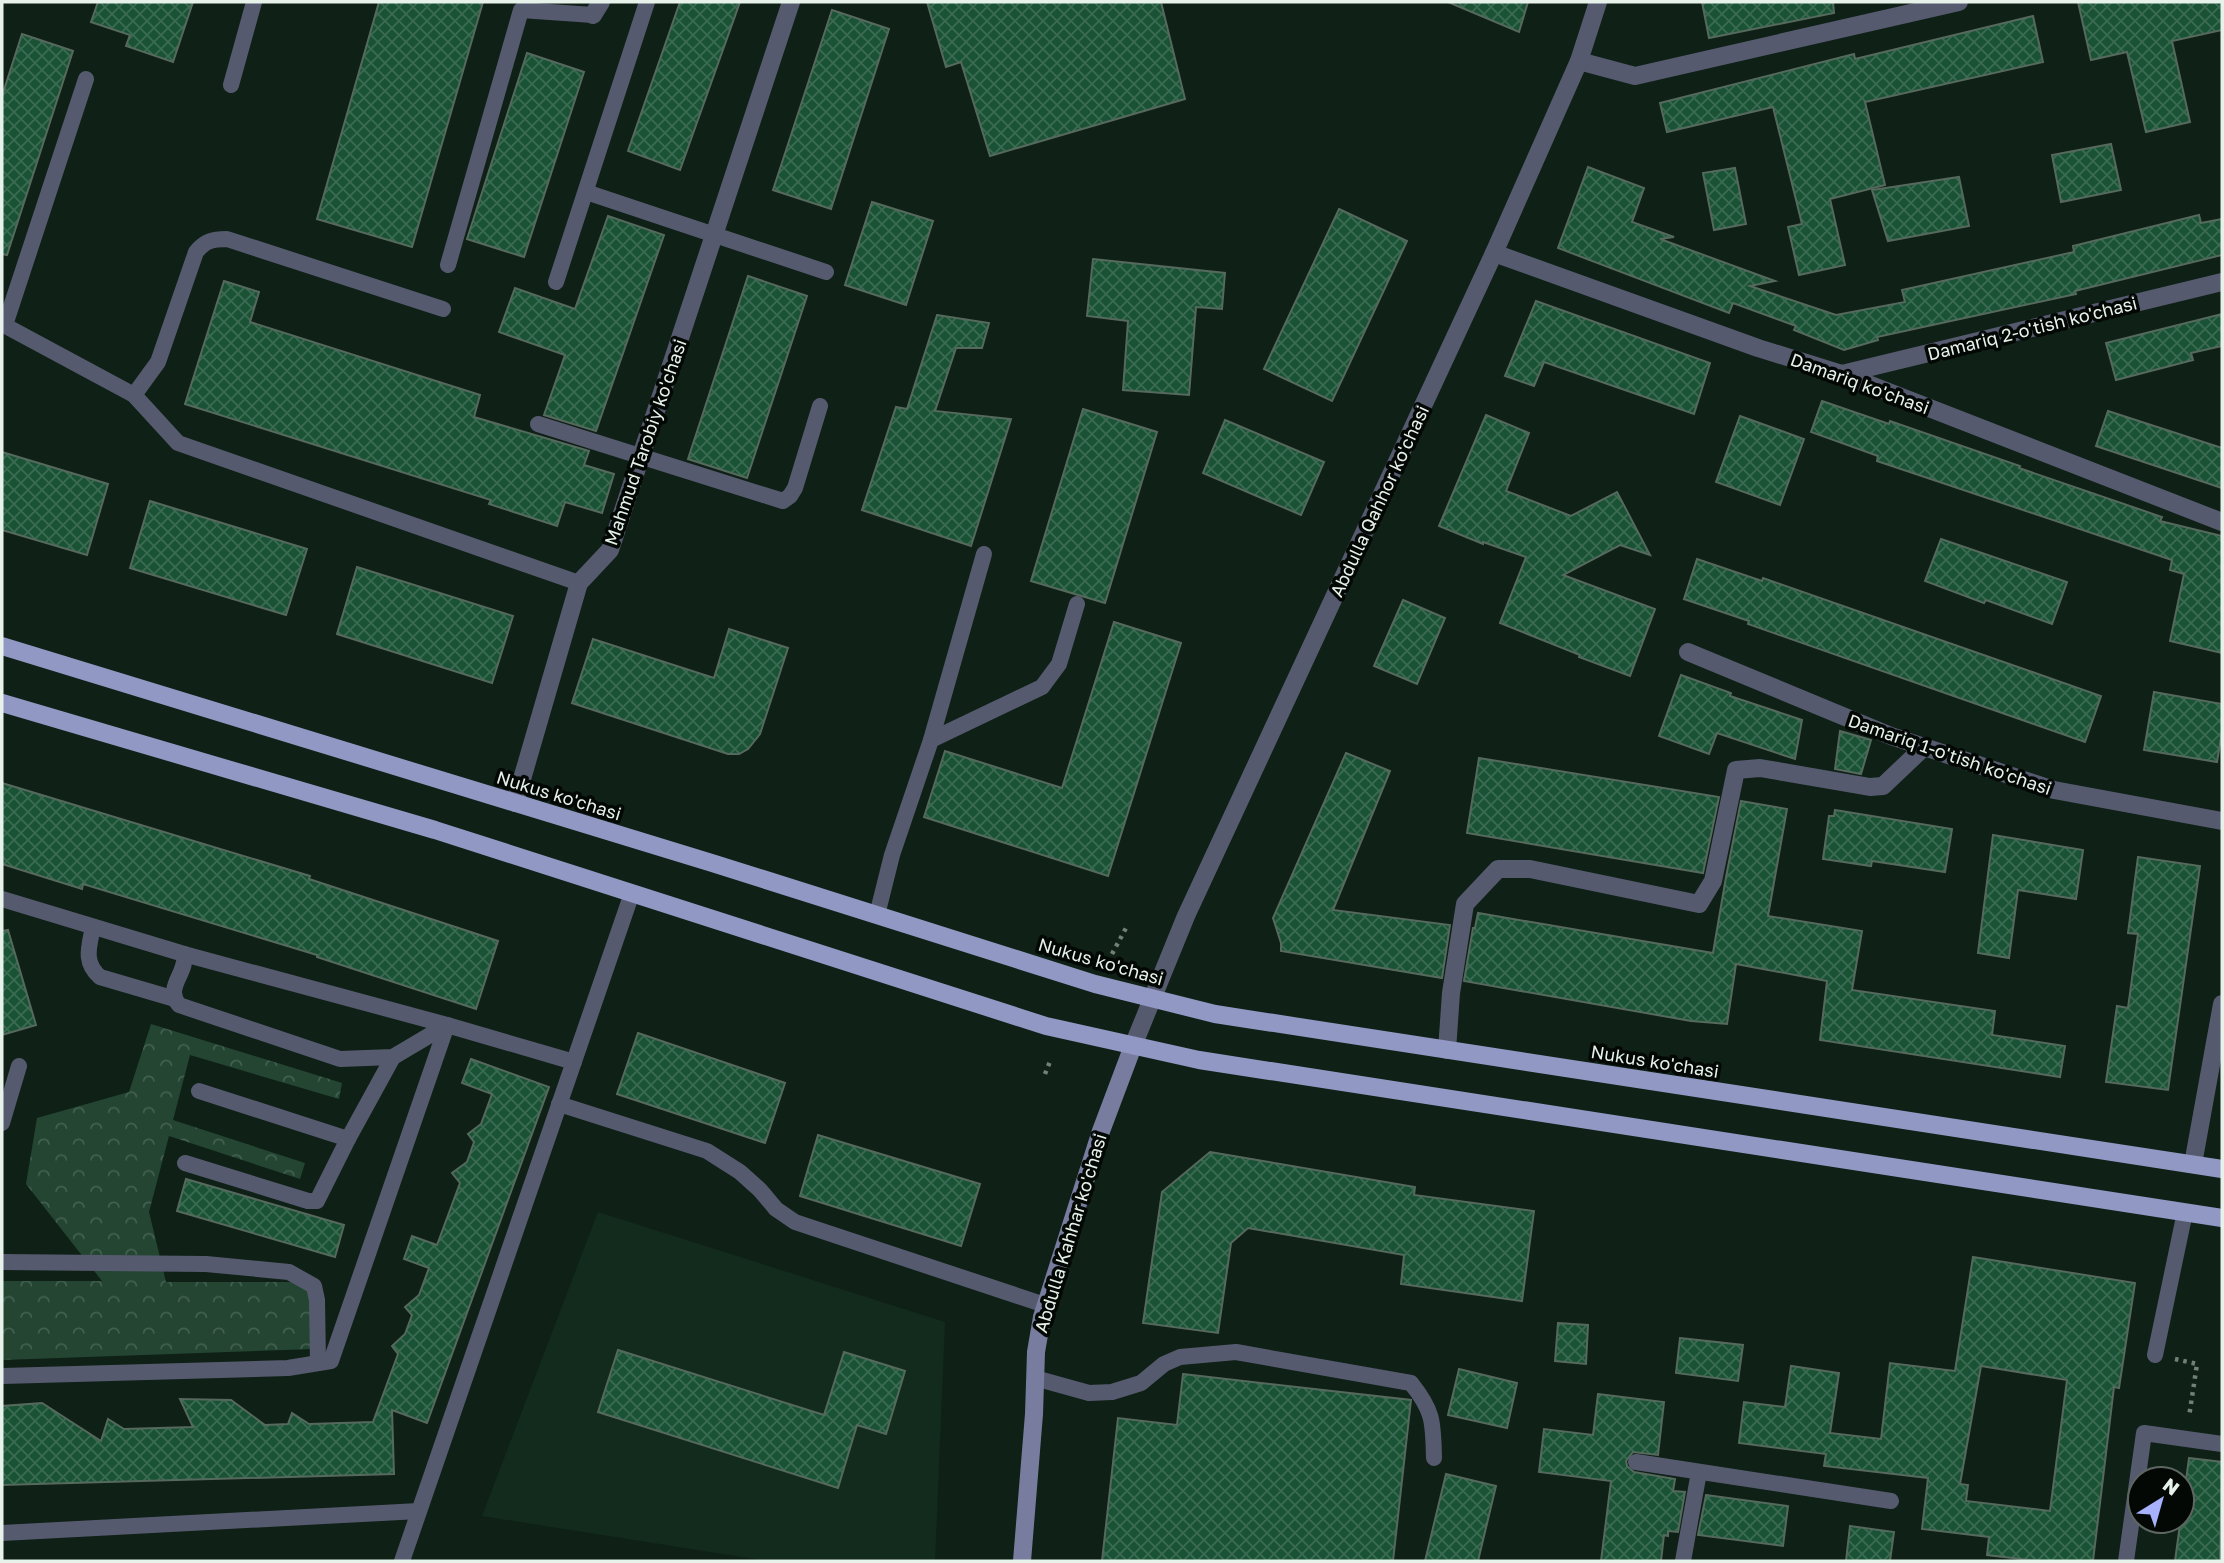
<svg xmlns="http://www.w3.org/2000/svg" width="2224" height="1563" viewBox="0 0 2224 1563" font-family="'Golos Text',sans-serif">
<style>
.built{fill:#132b1d}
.forest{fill:url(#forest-crowns)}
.building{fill:url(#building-cross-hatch);stroke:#56695d;stroke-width:2;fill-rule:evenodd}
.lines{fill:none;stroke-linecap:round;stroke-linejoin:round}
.path{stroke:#728078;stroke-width:4.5;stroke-dasharray:3.5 5;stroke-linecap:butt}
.lane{stroke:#565a6f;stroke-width:16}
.street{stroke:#565a6f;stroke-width:18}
.secondary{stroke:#787d9f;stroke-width:18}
.primary{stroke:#9198c4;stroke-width:18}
.labels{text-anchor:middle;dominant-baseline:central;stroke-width:7;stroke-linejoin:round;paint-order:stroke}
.street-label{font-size:18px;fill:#e7f2eb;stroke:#030805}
</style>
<defs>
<pattern id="forest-crowns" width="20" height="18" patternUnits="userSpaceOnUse" patternTransform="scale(1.75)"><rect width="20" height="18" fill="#234532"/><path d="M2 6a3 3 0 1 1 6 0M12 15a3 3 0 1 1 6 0" fill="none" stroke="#436050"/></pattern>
<pattern id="building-cross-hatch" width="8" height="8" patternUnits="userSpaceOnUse" patternTransform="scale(1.75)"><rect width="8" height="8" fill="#1a5235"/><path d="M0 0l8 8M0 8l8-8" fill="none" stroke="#3b6b52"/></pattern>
</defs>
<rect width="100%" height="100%" fill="#0f2016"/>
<polygon class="built" points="598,1212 945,1322 935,1561 767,1561 482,1516"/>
<polygon class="forest" points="151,1024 342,1083 339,1099 190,1055 173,1120 305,1163 300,1179 169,1136 149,1212 166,1282 310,1282 314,1349 2,1360 2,1281 102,1281 26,1184 37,1118 129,1092"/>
<g class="building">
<polygon points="98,2 193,2 173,62 126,46 130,35 91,22"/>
<polygon points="379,2 483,2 412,247 317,219"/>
<polygon points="680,2 740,2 680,170 628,151"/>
<polygon points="927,2 1161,2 1185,99 990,156 961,62 946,67"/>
<polygon points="1448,2 1528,2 1519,32"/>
<polygon points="1702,2 1833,2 1834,13 1709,38"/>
<polygon points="2078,2 2222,2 2222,30 2172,41 2190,122 2146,132 2127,52 2091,60"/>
<polygon points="832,10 889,29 831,209 773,190"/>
<polygon points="2033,16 2043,62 1865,102 1885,185 1830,199 1845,265 1799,275 1788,227 1802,224 1773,107 1667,132 1660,103 1854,54 1855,59"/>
<polygon points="22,34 73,51 7,255 2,254 2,96"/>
<polygon points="527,53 584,72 524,257 467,239"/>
<polygon points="2111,144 2121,190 2061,202 2052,155"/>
<polygon points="1588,167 1644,188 1632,222 1674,237 1660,239 1775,281 1750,286 1836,315 1905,302 1902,290 2074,252 2073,246 2199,215 2201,223 2222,219 2222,255 2075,291 2076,294 1877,337 1878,340 1844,350 1794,330 1796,326 1733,303 1729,313 1558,248"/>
<polygon points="1735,168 1746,224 1714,230 1703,173"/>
<polygon points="1959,177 1969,226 1888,241 1872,190"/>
<polygon points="872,202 933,221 906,305 845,285"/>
<polygon points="1339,209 1407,241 1332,401 1264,369"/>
<polygon points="608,216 664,235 596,431 544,415 565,355 499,332 515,288 575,309"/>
<polygon points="1093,259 1225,273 1222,309 1196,307 1189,395 1123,390 1128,321 1087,316"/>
<polygon points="748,276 807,296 747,478 688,459"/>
<polygon points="224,281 259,292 250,322 480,395 474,417 589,451 584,465 614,474 602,513 565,502 557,526 489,504 491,500 185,404"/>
<polygon points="1536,301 1710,363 1694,414 1544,362 1534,386 1505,376"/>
<polygon points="2222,314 2222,346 2191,353 2193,360 2116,380 2106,343"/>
<polygon points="937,315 989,323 982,348 956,348 935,411 1011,419 971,546 862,510 896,407 907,409"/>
<polygon points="1822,401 1889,424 1890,421 2020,466 2019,468 2162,517 2160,521 2222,536 2222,653 2170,641 2184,574 2170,570 2172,560 1877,461 1878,456 1811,432"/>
<polygon points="1083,409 1157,432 1105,603 1031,581"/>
<polygon points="2108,411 2222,448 2222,488 2096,446"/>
<polygon points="1486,415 1529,433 1506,491 1571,516 1617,492 1650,555 1620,545 1563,575 1655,609 1630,676 1579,657 1580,655 1500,623 1526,557 1483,542 1483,544 1439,526"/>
<polygon points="1740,416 1804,439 1780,505 1716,482"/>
<polygon points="1225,420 1324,462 1301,515 1203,473"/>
<polygon points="2,452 108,484 87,555 2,530"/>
<polygon points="150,501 307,549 286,615 130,568"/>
<polygon points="1941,539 2067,582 2052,624 1986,600 1984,603 1925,581"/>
<polygon points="1697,559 1762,581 1763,578 2101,696 2085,742 1748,624 1749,621 1684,599"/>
<polygon points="357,567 513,616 492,683 337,634"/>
<polygon points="1403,600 1445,618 1417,684 1374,666"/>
<polygon points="1114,622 1181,643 1108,876 924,817 945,751 1062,788"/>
<polygon points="729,629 788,648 760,734 748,749 739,754 728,754 572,703 593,639 714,678"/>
<polygon points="1681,675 1731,693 1730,696 1802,720 1795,759 1717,733 1709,754 1659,736"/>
<polygon points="2154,692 2222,704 2222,732 2217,762 2144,750"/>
<polygon points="1840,731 1871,740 1861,774 1835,769"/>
<polygon points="1346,753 1390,771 1333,910 1450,925 1442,978 1281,951 1281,943 1273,918"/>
<polygon points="1479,758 1719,797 1703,873 1467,833"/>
<polygon points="2,783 310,876 309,879 498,941 476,1009 317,957 317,955 83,884 82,889 2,864"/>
<polygon points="1741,801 1787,809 1768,916 1862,931 1852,990 1995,1011 1992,1035 2065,1046 2060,1077 1820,1040 1827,981 1736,964 1727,1024 1691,1021 1464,981 1473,928 1475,928 1478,913 1713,953 1726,877"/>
<polygon points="1835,810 1952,829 1945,872 1872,861 1871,866 1823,859 1829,816 1834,816"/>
<polygon points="1993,835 2083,850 2076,899 2018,890 2009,958 1978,953"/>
<polygon points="2138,857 2200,866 2168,1090 2106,1082 2117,1006 2128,1008 2138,934 2128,933"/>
<polygon points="8,930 36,1025 2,1035 2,931"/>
<polygon points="638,1033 785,1083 765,1143 617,1094"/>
<polygon points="471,1059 549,1087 427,1423 392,1410 394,1474 2,1485 2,1406 42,1403 101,1441 108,1419 124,1429 193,1427 180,1399 231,1400 265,1425 288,1424 292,1413 309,1424 373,1422 398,1354 392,1346 405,1334 412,1315 405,1307 419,1295 429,1268 404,1259 412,1236 437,1245 460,1183 452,1173 467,1162 474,1142 468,1134 481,1124 492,1094 462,1083"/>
<polygon points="818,1135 980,1184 961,1246 800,1196"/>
<polygon points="1210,1152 1415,1187 1414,1195 1534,1211 1522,1301 1401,1284 1404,1255 1248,1228 1231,1243 1218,1333 1143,1323 1162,1192"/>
<polygon points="186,1179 344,1225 335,1257 177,1211"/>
<path d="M1973,1257L2135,1283L2119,1388L2114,1387L2093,1561H2039L1987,1555L1989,1537L1922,1529L1928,1478L1824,1466L1826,1454L1739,1443L1744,1402L1785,1407L1791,1366L1839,1373L1830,1433L1881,1439L1890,1363L1955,1371ZM1981,1366L2067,1380L2050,1511L1966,1501L1968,1485L1960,1484Z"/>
<polygon points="1558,1323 1588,1325 1586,1364 1555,1361"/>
<polygon points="1680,1338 1743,1345 1738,1381 1676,1373"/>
<polygon points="618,1350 824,1415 844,1352 905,1371 886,1434 857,1425 838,1488 598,1412"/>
<polygon points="1459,1369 1517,1383 1507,1428 1448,1415"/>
<polygon points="1183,1374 1411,1400 1393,1561 1102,1561 1118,1418 1177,1425"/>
<polygon points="1598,1394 1664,1402 1658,1455 1633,1452 1626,1461 1627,1466 1634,1472 1675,1479 1673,1491 1685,1492 1678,1532 1668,1531 1668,1536 1664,1535 1661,1561 1601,1561 1611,1481 1539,1472 1544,1429 1593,1435"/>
<polygon points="2189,1458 2222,1462 2220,1561 2175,1561"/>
<polygon points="1446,1474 1496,1486 1478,1561 1425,1561"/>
<polygon points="1706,1495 1788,1506 1783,1546 1698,1535"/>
<polygon points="1850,1526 1894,1532 1890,1561 1846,1561"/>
</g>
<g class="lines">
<g class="path">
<polyline points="1112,954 1126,928"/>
<polyline points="1045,1074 1051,1059"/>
<polyline points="2175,1359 2197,1364 2189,1417"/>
</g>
<g class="lane">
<polyline points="231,85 254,2"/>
<polyline points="586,192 826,272"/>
<polyline points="448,265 521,10 593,15"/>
<polyline points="556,282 647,2"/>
<polyline points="2,324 134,395 178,443 579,583"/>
<polyline points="5,325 86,79"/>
<path d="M134,395L158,362L196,252C205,241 212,239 227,239L443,309"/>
<polyline points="538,424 783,501 790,496 795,488 820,406"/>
<polyline points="931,740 984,554"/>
<path d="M2,899L184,954C188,973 164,987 179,1005L340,1059L393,1057L447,1025"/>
<polyline points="877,915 892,855 931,740 1042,687 1059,664 1077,604"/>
<path d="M93,927C89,947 83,962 100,977L175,999"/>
<polyline points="184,954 447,1025"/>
<polyline points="199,1091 348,1139 393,1057"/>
<polyline points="559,1104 707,1151 740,1172 760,1190 776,1209 795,1222 1045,1305"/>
<polyline points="2,1123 19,1066"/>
<polyline points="185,1163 308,1201 317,1201 348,1139"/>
<polyline points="2,1262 206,1264 289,1272 314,1286 317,1300 318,1363"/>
<polyline points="2155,1355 2185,1212"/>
<polyline points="2,1376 288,1368 331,1361 447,1025 574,1062"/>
<path d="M1035,1378L1089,1393L1112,1392L1141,1383L1164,1364L1180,1357L1236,1352L1411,1383C1434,1412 1433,1422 1434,1458"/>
<polyline points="1636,1462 1891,1501"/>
<polyline points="2,1533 419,1511"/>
<polyline points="402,1561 632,893"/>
<polyline points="1683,1561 1699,1472"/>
<polyline points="2126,1561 2144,1433 2222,1444"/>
</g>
<g class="street">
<polyline points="593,15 601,2"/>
<polyline points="1579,61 1635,76 1959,2"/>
<polyline points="1494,253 1758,348 1842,374 2222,522"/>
<polyline points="1842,374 2222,282"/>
<polyline points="1688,652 1891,736 2054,790 2222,821"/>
<polyline points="515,803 579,583 610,550 791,2"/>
<polyline points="1133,1046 1186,916 1494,253 1579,61 1598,2"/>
<polyline points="1447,1050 1451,993 1465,904 1498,869 1530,869 1699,904 1713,881 1736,770 1760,768 1870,787 1883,786 1923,748"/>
<polyline points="2193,1164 2222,1004"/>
</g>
<polyline class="secondary" points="1022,1561 1034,1414 1036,1352 1042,1317 1101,1131 1133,1046"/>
<g class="primary">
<polyline points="2,646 712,863 1095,984 1215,1014 2222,1169"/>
<polyline points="2,703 435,830 1046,1026 1199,1060 2222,1218"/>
</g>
</g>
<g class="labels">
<g class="street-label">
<text transform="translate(2032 328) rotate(-14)">Damariq 2-o'tish ko'chasi</text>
<text transform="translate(1860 383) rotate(20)">Damariq ko'chasi</text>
<text transform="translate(645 442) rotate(-71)">Mahmud Tarobiy ko'chasi</text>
<text transform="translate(1379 501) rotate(-65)">Abdulla Qahhor ko'chasi</text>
<text transform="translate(1950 754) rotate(19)">Damariq 1-o'tish ko'chasi</text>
<text transform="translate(559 795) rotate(17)">Nukus ko'chasi</text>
<text transform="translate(1101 961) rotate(16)">Nukus ko'chasi</text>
<text transform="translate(1655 1061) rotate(9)">Nukus ko'chasi</text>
<text transform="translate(1070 1233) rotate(-73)">Abdulla Kahhar ko'chasi</text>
</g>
</g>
<rect width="2224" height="1563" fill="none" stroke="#e7f2eb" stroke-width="7"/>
<g transform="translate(2161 1500) rotate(37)"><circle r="33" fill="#030805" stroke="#5e6661" stroke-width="2"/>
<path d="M0-5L12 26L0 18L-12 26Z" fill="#a7b1fc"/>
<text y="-10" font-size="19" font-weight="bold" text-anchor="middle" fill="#e7f2eb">N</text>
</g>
</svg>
